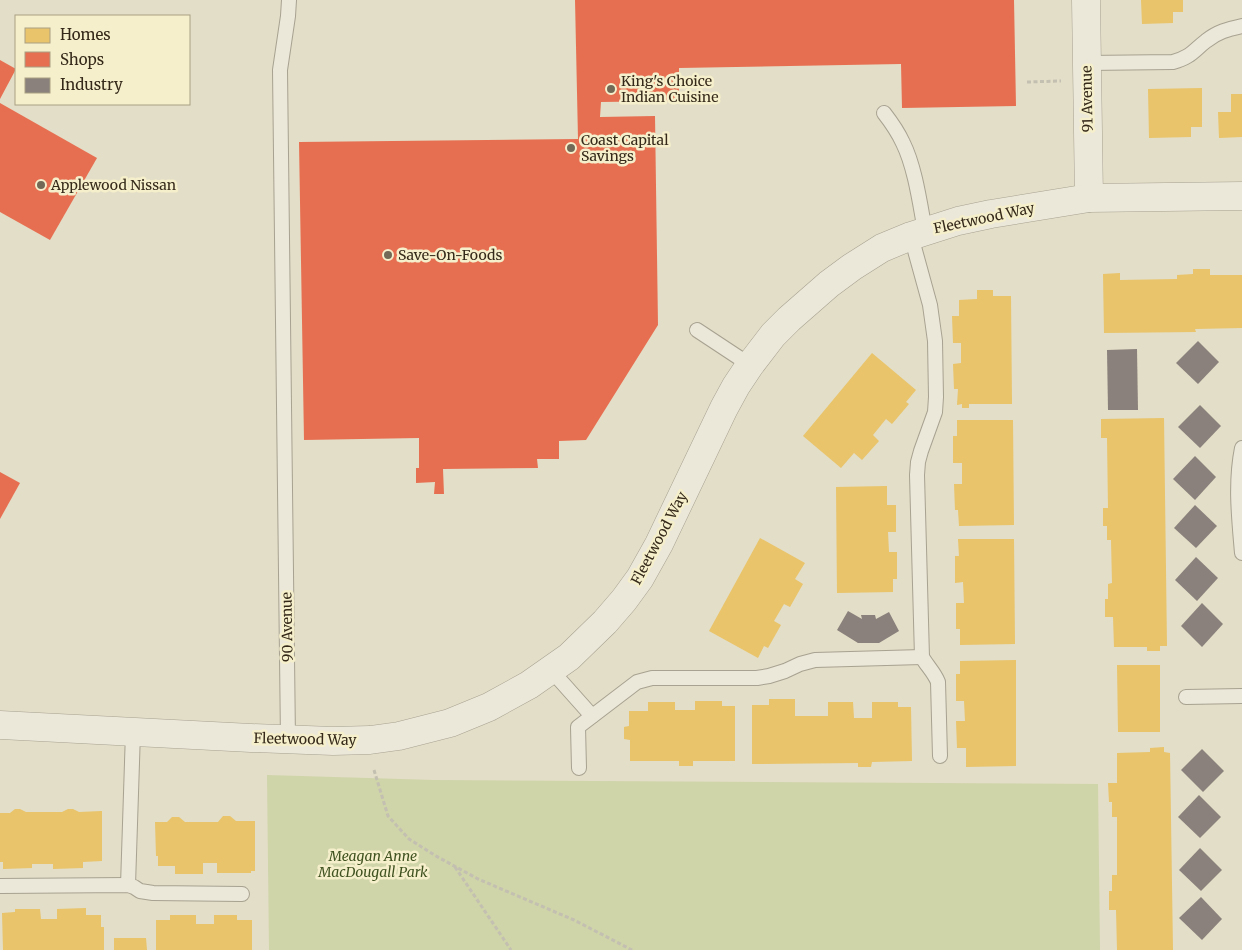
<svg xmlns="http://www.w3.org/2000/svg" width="1242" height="950" viewBox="0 0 1242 950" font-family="Merriweather,serif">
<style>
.green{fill:#cfd4a9}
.homes{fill:#e9c46a}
.shops{fill:#e76f51}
.industry{fill:#8a817c}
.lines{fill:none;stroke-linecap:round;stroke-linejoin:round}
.service-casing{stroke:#a7a291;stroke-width:16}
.minor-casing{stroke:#a7a291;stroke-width:29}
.tertiary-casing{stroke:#a7a291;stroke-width:29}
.path{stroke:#c3bfb1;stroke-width:3;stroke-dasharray:4 2.5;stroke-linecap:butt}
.service{stroke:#ebe7d9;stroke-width:14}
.minor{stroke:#ebe7d9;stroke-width:28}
.tertiary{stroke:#ebe7d9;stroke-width:28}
.poi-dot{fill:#726957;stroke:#f6efcb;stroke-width:2}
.labels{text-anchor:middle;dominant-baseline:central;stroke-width:5;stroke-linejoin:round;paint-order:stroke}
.poi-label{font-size:14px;fill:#352a1a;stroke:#f6efcb;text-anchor:start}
.street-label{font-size:14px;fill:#352a1a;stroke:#f6efcb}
.park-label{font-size:14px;font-style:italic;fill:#3f5220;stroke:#f6efcb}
</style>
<rect width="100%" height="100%" fill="#e3dec7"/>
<polygon class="green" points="267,775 434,780 1098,784 1100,950 269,950"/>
<g class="homes">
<polygon points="1141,0 1183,0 1183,12 1173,12 1173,23 1142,24"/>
<polygon points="1202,88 1202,127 1191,127 1191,137 1149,138 1148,89"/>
<polygon points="1231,94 1242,94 1242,137 1219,138 1218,112 1231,112"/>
<polygon points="1193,269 1210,269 1210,275 1242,275 1242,328 1195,329 1196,332 1104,333 1103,274 1120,273 1120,280 1177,279 1177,275 1193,274"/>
<polygon points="977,290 993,290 993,296 1011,296 1012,404 969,404 969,408 962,408 962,404 957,405 958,389 954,389 953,364 961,363 961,343 953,343 952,316 959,316 959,300 977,299"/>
<polygon points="872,353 916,390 906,402 909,404 892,424 886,419 873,435 879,441 862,460 854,453 841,468 803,436"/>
<polygon points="1164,418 1167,646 1160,646 1160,651 1147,651 1147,647 1114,647 1113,617 1105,617 1105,599 1108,599 1108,584 1112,583 1111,540 1107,540 1107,526 1103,526 1103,508 1108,508 1107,438 1101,438 1101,419"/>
<polygon points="957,420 1013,420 1014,525 959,526 958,510 955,510 954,484 962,484 962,463 953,463 953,436 957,436"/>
<polygon points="887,486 887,505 896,505 896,532 888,532 889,552 897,552 897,579 893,579 893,592 837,593 836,487"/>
<polygon points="760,538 805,563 795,579 803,584 790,607 784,604 774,621 781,625 768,648 764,646 758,658 709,631"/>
<polygon points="958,539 1014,539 1015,644 960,645 960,629 956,629 956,603 964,603 963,582 955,583 955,556 959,556"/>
<polygon points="1016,660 1016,766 966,767 966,748 957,748 956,721 965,721 964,701 956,701 956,674 960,674 960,661"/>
<polygon points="1117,665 1160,665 1160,732 1118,732"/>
<polygon points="769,699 795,699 795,716 828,716 828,702 853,702 854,718 872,718 872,702 898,702 898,707 911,707 912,761 872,762 871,767 858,767 858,763 752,764 752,705 769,705"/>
<polygon points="695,701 722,701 722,706 735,706 735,761 693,761 693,766 679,766 679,761 630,761 630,740 624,739 624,727 629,726 629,711 648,711 648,702 675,702 675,710 695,710"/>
<polygon points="1164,747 1164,752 1170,753 1173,950 1117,950 1116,910 1109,910 1109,891 1112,891 1112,875 1117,875 1117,817 1112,817 1112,802 1109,802 1108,783 1117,783 1117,753 1150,752 1150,748"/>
<polygon points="15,809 20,809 26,812 62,812 68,809 73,809 79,812 102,811 102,861 83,862 83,868 53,869 53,864 32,864 32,868 3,869 3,862 0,862 0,813 10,813"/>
<polygon points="223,816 230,816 236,821 255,821 255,871 251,871 251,873 217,873 217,863 203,863 203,874 175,874 175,866 158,866 158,856 156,856 155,822 167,822 172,817 179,817 185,822 218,822"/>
<polygon points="86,908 86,915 101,915 101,927 104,927 104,950 3,950 2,913 15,912 15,909 40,909 41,919 57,919 57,909"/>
<polygon points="170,915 196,915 196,924 214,924 214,915 237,915 237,920 252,920 252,950 156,950 156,920 170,920"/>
<polygon points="114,938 146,938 147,950 114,950"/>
</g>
<g class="shops">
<polygon points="575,0 1014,0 1016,106 902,108 901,64 679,68 679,101 601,102 600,117 655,116 658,325 586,440 559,441 559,459 537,459 538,468 443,469 444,494 434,494 435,482 416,483 416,468 419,468 419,438 304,440 299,142 578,139"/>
<polygon points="0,60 16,69 0,99"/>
<polygon points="0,103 97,158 50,240 0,212"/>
<polygon points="0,472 20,483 0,519"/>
</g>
<g class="industry">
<polygon points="1198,341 1219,362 1198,384 1176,363"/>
<polygon points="1137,349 1138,410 1108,410 1107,350"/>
<polygon points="1200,405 1221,426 1200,448 1178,427"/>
<polygon points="1195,456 1216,477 1195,500 1173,479"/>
<polygon points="1195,505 1217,526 1196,548 1174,528"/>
<polygon points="1196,557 1218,578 1197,601 1175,580"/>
<polygon points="1202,603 1223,624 1202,647 1181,626"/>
<polygon points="848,611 862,619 861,615 875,615 876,619 889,612 899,631 879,643 858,643 837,630"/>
<polygon points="1202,749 1224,771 1203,792 1181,770"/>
<polygon points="1199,795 1221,817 1200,838 1178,817"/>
<polygon points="1200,848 1222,870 1201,891 1179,870"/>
<polygon points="1201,897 1222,919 1202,940 1179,918"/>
</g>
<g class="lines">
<g class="service-casing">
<g id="service">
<path d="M1087,63L1173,62C1191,57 1193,51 1206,41C1217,32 1228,29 1242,26"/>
<path d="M884,113C891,122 898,132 903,143C915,167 920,204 925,231"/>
<path d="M911,236L930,305L935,341L936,397L935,412L921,451L918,462L917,475L922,657C927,666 934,672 938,682L940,756"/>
<polyline points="697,330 750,365"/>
<path d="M1242,448C1235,483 1239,518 1242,553"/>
<polyline points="551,670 592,716"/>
<polyline points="1186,697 1242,696"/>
<polyline points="288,740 280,70 288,16 289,0"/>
<polyline points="579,768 578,727 637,682 652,678 757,678 769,676 785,671 800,664 815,660 922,657"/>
<polyline points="128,885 133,732"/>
<polyline points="0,886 128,885 134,887 140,891 153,893 242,894"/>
</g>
</g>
<g class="minor-casing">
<polyline id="minor" points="1086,0 1089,198"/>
</g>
<g class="tertiary-casing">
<polyline id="tertiary" points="0,725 251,738 333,741 370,740 399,736 450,723 489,707 529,685 569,657 605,622 624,600 640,578 659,544 724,408 736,386 750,365 773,335 789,319 829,284 852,267 882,248 911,236 958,221 991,214 1089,198 1242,196"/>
</g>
<g class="path">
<polyline points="1027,82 1061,81"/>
<polyline points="374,770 388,816 409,839 436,856 478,879 574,920 632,950"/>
<polyline points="455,867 511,950"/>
</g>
<use href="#service" class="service"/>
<use href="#minor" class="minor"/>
<use href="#tertiary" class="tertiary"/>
</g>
<g class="poi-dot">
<circle cx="611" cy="89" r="5"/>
<circle cx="571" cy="148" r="5"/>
<circle cx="41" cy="185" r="5"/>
<circle cx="388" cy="255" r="5"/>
</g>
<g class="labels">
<g class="poi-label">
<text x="621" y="81">King's Choice<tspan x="621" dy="16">Indian Cuisine</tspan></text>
<text x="581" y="140">Coast Capital<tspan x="581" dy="16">Savings</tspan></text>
<text x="51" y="185">Applewood Nissan</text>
<text x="398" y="255">Save-On-Foods</text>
</g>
<g class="street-label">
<text transform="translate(1087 99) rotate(-91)">91 Avenue</text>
<text transform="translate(984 218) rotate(-12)">Fleetwood Way</text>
<text transform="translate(659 538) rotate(-62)">Fleetwood Way</text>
<text transform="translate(287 627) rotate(-91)">90 Avenue</text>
<text transform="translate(305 739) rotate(1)">Fleetwood Way</text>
</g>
<g class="park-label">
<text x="373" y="856">Meagan Anne<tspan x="373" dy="16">MacDougall Park</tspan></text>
</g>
</g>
<rect x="15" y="15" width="175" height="90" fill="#f6efcb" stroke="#a9a084"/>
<rect x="25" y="28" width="25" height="15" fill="#e9c46a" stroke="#a9a084"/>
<text x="60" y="40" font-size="15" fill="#352a1a">Homes</text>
<rect x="25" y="52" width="25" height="15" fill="#e76f51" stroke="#a9a084"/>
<text x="60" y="65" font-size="15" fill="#352a1a">Shops</text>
<rect x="25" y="78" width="25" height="15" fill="#8a817c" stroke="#a9a084"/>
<text x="60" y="90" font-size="15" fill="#352a1a">Industry</text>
</svg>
